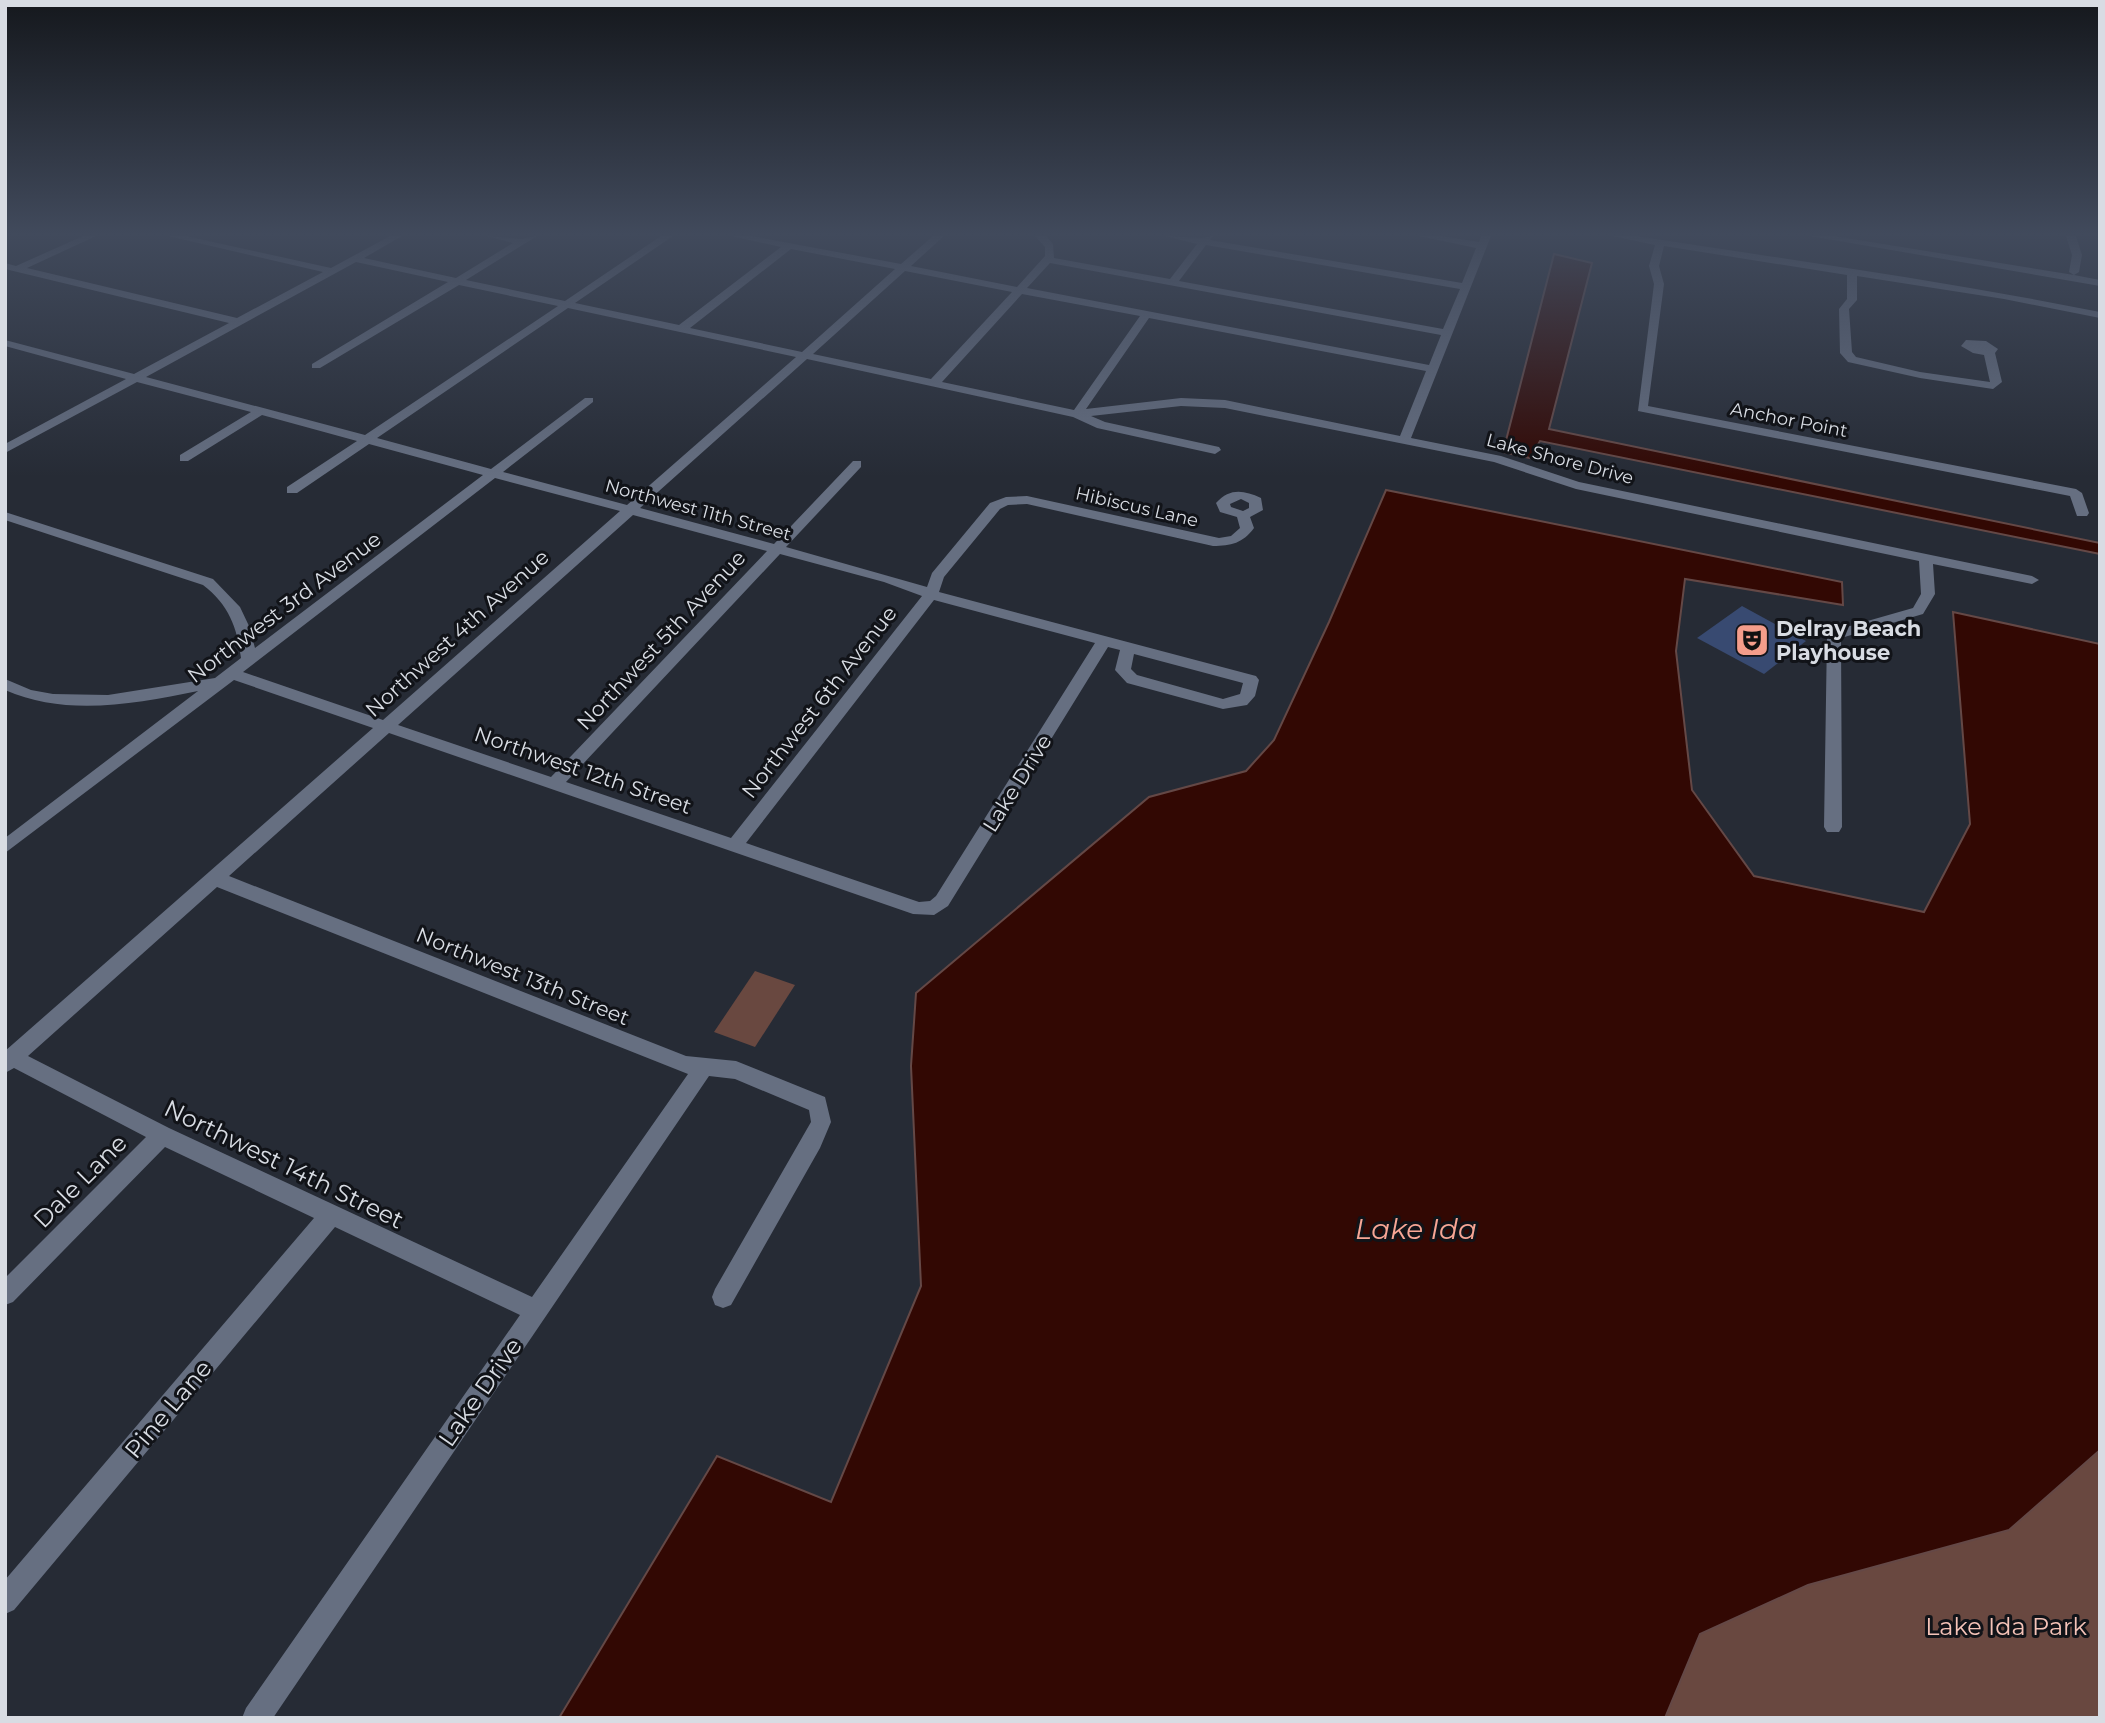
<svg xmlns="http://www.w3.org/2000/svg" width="2105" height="1723" viewBox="0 0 2105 1723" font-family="Montserrat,sans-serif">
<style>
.green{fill:#694840}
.water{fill:#320803;stroke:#644846;stroke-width:2}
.building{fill:#384a71}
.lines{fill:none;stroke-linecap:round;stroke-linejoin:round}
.minor{fill:#666f81;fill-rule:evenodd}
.labels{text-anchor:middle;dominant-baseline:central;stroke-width:6;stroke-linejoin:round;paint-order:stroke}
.far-street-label{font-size:18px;fill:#d8dce3;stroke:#111318}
.street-label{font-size:21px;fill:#d8dce3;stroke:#111318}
.poi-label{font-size:21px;font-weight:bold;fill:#d8dce3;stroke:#111318;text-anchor:start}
.near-street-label{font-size:24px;fill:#d8dce3;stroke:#111318}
.near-park-label{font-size:24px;fill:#f5c3b8;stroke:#111318}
.near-water-label{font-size:28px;font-style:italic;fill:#f7a695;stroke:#111318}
</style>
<rect width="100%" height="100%" fill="#262b35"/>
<g class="green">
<polygon points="755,971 795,985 755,1047 714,1032"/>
<polygon points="2100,1450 2100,1718 1665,1718 1699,1634 1808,1585 2009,1530"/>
</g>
<g class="water">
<polygon points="1554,254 1592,263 1549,429 2100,543 2100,554 1540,441 1530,458 1503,452"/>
<polygon points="1386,490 1842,582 1843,605 1685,579 1676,651 1692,790 1754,876 1924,912 1970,824 1953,612 2100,644 2100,1450 2009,1530 1808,1585 1700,1634 1665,1718 559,1718 717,1456 831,1502 921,1286 911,1066 916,993 1149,797 1246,771 1274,740 1329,622"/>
</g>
<polygon class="building" points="1742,606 1806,641 1764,674 1697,638"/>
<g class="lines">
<g class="minor">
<path d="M83,236H96L27,268L237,318L323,272L168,236H186L331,268L390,236H402L364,258L456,278L513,243L487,236L521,239L537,236L466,280L565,301L661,236H673L575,303L679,325L781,247L731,236H752L901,264L933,236H944L911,266L1017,287L1045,256V247L1035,236H1046L1053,244L1054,258L1170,279L1197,244L1165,236L1201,238L1213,236L1210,240L1462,283L1476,248L1419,236H1441L1479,242L1481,236H1491L1411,438L1501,456L1579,482L2032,576L2039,580L2032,584L1933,564L1935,594L1923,614L1841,638L1842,827L1839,832H1827L1824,827L1827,635L1829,632L1913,608L1921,594L1919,561L1576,489L1494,462L1225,408L1181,406L1091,416L1105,422L1219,447L1221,450L1215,454L1097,428L1073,417L807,359L640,508L774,544L853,461H861V467L786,547L927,587L932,573L990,503L1006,497L1027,496L1219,538L1231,536L1240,528L1237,517L1220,512L1216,503C1230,488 1243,490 1261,498L1263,510L1250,517L1254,528C1243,543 1231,546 1213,546L1027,504L1008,505L1000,509L944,577L939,592L1256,676L1259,680L1255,696L1247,705L1223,709L1127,683L1115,670L1120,650L1108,647L948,906L934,915L913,914L389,733L229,876L686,1056L736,1061L825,1097L831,1122L820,1148L731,1305L723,1308L715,1305L712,1297L715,1289L811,1122L809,1110L735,1079L709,1076L273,1718H242L246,1708L520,1315L335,1227L14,1610L5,1614V1580L314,1218L165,1147L13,1302L5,1305V1278L146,1137L14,1068L5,1073V1051L373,728L234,680L5,853V838L198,691C134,704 66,717 5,690V679L31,690L53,694L108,695L215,678L241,658C237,627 229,605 203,585L5,520V512L213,579L240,607L249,626L255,648L483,475L369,444L297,493H287V487L357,441L262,415L188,461H180V455L251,412L137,382L5,453V444L126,379L5,346V340L134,374L229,323L5,269V263L16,266ZM1206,245L1460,289L1443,329L1179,281ZM791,249L895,269L802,352L690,328ZM356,262L448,282L312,364V368H320L459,285L558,306L365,435L146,377ZM1050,263L1441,335L1429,365L1027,288ZM905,271L1012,292L931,379L813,354ZM1022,294L1140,316L1074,410L942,382ZM568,308L796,357L627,505L503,472L593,402V398H585L491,469L377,438ZM1149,318L1426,371L1400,436L1225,400L1181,398L1086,409ZM495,478L620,511L383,720L243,672ZM1241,499L1249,503V508L1243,511L1231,507L1230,504ZM633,515L767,551L551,777L398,725ZM780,554L884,582L922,596L731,838L566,782ZM934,600L1095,643L936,896L930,901L919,902L746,843ZM1134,654L1243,683L1240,694L1223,699L1137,675L1131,669ZM217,887L688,1074L532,1297L169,1128L28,1056Z"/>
<path d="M1612,236H1636C1791,260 1946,281 2100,312V318L2004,299L1857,276V300L1849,309L1852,352L1856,357L1920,372L1990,382L1984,355L1973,353L1961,346L1966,340L1986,341L1998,349L1995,353L2002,382L1993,389L1920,378L1848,362L1840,353L1839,309L1847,299V275L1664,246L1659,266L1664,284L1648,406L2076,489L2082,493L2089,513L2087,516H2077L2070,496L1638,411L1654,284L1649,266L1655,245Z"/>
<polygon points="1810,236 1834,236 2074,275 2069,272 2072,255 2066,236 2076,236 2082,255 2079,272 2074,275 2100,280 2100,286"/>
</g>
</g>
<linearGradient id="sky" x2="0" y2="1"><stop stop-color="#15181d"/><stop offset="0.49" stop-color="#414a5c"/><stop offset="1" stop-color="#414a5c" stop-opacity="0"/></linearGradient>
<rect width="2105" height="477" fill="url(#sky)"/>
<defs>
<g id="theatre-square" transform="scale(1.75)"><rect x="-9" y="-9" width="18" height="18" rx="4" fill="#f49d8b" stroke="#111318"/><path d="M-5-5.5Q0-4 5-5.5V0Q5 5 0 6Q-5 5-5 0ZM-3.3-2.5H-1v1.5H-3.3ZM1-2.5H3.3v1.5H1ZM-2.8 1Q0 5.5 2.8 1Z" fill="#111"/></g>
</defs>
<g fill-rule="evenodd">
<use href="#theatre-square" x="1752" y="640"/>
</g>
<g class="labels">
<g class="far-street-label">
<text transform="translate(1789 420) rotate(11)">Anchor Point</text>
<text transform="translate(1560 459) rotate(15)">Lake Shore Drive</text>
<text transform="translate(1137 507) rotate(13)">Hibiscus Lane</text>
<text transform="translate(698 510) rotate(15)">Northwest 11th Street</text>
</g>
<g class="street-label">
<text transform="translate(284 607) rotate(-37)">Northwest 3rd Avenue</text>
<text transform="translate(457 633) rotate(-42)">Northwest 4th Avenue</text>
<text transform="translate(661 640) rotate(-47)">Northwest 5th Avenue</text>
<text transform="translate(819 702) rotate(-52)">Northwest 6th Avenue</text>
<text transform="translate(583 770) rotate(19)">Northwest 12th Street</text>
<text transform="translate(1017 783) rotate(-58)">Lake Drive</text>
<text transform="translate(523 976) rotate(22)">Northwest 13th Street</text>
</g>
<g class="poi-label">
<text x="1776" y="628">Delray Beach<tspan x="1776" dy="24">Playhouse</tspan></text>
</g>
<g class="near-street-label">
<text transform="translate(284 1164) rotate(26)">Northwest 14th Street</text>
<text transform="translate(80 1181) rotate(-45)">Dale Lane</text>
<text transform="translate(480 1392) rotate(-55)">Lake Drive</text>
<text transform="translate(168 1409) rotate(-50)">Pine Lane</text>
</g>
<g class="near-park-label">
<text x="2006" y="1626">Lake Ida Park</text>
</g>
<g class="near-water-label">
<text x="1416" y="1229">Lake Ida</text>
</g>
</g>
<rect width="2105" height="1723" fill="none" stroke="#d8dce3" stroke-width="14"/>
</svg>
